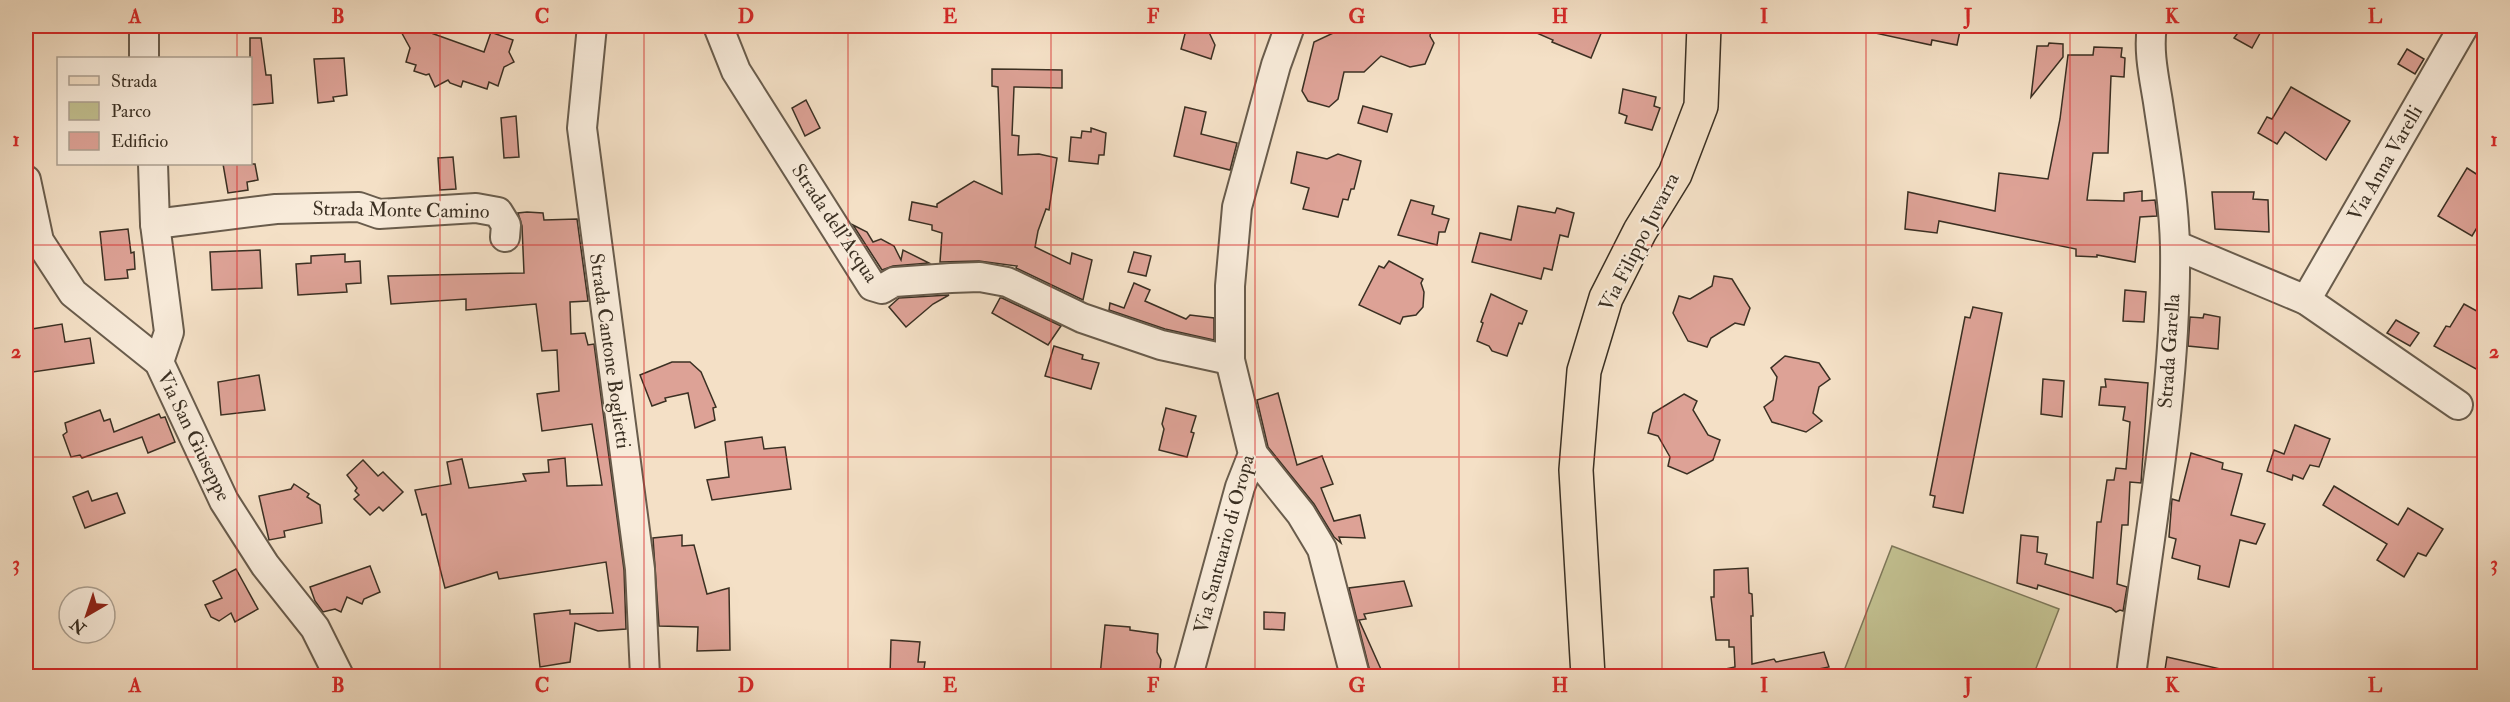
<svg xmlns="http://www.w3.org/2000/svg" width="2510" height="702" viewBox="0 0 2510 702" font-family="'IM FELL Double Pica',serif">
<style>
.green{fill:#c2c090;stroke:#7e785a;stroke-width:1.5}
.building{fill:#dda296;stroke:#3b3023;stroke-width:1.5}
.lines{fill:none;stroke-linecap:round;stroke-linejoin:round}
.minor-casing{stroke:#695c4c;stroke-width:32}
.major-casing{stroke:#3b3023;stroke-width:36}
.minor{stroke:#f8ebda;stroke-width:28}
.major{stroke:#f4e0c6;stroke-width:33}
.grid{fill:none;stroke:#d62828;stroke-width:1.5;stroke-opacity:0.55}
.labels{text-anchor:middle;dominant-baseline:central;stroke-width:4.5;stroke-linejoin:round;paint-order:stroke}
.street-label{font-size:20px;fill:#3b3023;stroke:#f8ebda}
.neatline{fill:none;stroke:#d62828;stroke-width:2}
.grid-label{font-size:20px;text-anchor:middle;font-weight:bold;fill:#d62828}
</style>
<rect width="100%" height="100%" fill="#f4e0c6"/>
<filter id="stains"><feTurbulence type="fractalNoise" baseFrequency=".00333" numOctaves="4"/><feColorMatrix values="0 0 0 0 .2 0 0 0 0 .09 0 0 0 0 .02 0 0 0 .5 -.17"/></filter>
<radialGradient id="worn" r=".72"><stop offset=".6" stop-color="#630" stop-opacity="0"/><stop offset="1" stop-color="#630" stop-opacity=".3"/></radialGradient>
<polygon class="green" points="1892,546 2059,609 2033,676 1842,676"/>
<g class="building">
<polygon points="398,26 421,26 420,29 484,52 491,32 496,34 513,40 509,52 514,62 504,67 498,86 489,82 487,89 463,81 461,87 450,83 448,80 435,87 429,74 426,75 414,71 416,65 406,62 410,48"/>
<polygon points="1187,26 1206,26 1215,45 1211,59 1181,49"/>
<polygon points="1348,26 1422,26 1431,29 1430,36 1434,43 1425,64 1410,67 1381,56 1364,72 1344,72 1338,99 1329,107 1308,101 1302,91 1314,42"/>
<polygon points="1521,26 1600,26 1598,30 1602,31 1591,58 1552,42 1553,40"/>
<polygon points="1876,26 1961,26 1957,45 1932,40 1931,45 1875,33"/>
<polygon points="2243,26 2264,26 2252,48 2234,38"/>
<polygon points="250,38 261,38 266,75 271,75 273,103 250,105"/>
<polygon points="2049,43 2063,44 2063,57 2031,97 2037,46 2048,46"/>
<polygon points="2094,47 2122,48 2121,57 2125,58 2124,77 2111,76 2108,153 2093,153 2087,200 2124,201 2124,193 2142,191 2142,201 2155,200 2157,216 2140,217 2135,262 2097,255 2097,257 2076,256 2076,249 1939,221 1937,233 1905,229 1908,192 1995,211 1999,173 2048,179 2060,119 2068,55 2093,55"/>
<polygon points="2407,49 2424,59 2415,74 2398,64"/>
<polygon points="344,58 347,95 333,97 334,101 318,103 314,59"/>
<polygon points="992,69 1062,70 1062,88 1014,87 1012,135 1019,136 1018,155 1039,154 1057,158 1049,210 1046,209 1038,231 1035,247 1070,264 1072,253 1092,260 1083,300 1016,268 1017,266 979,261 940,262 942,233 932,230 932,225 909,220 912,202 937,207 937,204 974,181 1002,194 998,87 992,86"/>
<polygon points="2291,87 2350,121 2326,160 2285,132 2277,144 2258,133 2267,117 2272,119"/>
<polygon points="1623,89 1656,97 1654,106 1660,108 1652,130 1625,123 1627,116 1619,113"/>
<polygon points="806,100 820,128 805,136 792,108"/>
<polygon points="1363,106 1392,114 1387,132 1358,123"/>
<polygon points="1185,107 1206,112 1201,134 1237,143 1230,170 1174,156"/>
<polygon points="516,116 519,157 504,158 501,118"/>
<polygon points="1091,128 1106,133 1104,155 1099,155 1098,164 1069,161 1071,137 1081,138 1082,131 1091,132"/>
<polygon points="1297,152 1327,159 1338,154 1361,161 1354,189 1351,189 1348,200 1343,199 1338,217 1303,209 1309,188 1291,183"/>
<polygon points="453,157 456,189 440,190 438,158"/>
<polygon points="223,164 255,164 258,180 247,182 248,190 228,193"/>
<polygon points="2467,168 2484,179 2484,195 2480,204 2484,207 2484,216 2472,236 2438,216"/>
<polygon points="2212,192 2254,192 2253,199 2268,200 2269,232 2215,229"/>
<polygon points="1411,200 1434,206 1432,214 1449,219 1445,232 1439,232 1437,245 1398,235"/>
<polygon points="1518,206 1555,213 1557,208 1574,213 1568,237 1560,235 1552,270 1544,268 1541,279 1472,262 1480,233 1511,240"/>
<polygon points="527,212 543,213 544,220 577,219 588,301 570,302 571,334 585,333 588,345 594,344 624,570 626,629 598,631 575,623 570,662 540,667 534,614 570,610 570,614 613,613 606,562 499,579 497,572 445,588 426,514 422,515 415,490 451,484 447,462 462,459 469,488 526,481 523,474 549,472 548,460 565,458 567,486 602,485 592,424 542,431 537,394 559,391 557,350 542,351 536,304 466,310 466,299 391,304 388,276 524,273 522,226 518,213"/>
<polygon points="853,225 867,232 873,242 881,239 894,246 901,260 903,250 929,263 893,266 882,270"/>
<polygon points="128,229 131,253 134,252 135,269 127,270 128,278 105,280 100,232"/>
<polygon points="260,250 262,288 212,290 210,252"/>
<polygon points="1134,252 1151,256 1146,276 1128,272"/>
<polygon points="345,254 345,262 360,261 361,283 346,284 347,292 298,295 296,264 311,263 311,256"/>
<polygon points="1389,261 1423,279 1421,283 1424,292 1423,307 1416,315 1403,317 1400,324 1359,305 1379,266 1384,268"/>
<polygon points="1714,276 1732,279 1750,308 1744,325 1735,323 1711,338 1707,347 1688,341 1673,313 1679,296 1690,299 1712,286"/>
<polygon points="1134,283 1150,290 1145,301 1186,319 1190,315 1214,318 1214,340 1165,329 1109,310 1110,303 1124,308"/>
<polygon points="2125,290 2146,292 2144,322 2123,321"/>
<polygon points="1491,294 1527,311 1522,324 1519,323 1507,356 1492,351 1489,346 1477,341 1483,323 1481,322"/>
<polygon points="949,295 933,304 906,327 889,307 899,298"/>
<polygon points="1000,298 1002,298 1061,326 1048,345 992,313"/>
<polygon points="2464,304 2484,315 2484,328 2477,341 2484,346 2484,358 2478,370 2434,346 2446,326 2450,327"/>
<polygon points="1973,307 2002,313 1963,513 1933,507 1935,496 1930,495 1965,317 1970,318"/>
<polygon points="2204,314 2220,317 2218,349 2188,346 2190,317 2203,318"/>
<polygon points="2396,320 2419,333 2410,346 2387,333"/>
<polygon points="62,324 65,342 90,338 94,363 26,373 26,330"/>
<polygon points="1054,346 1083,355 1082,359 1099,363 1091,389 1045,376"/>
<polygon points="1785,356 1819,363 1830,379 1819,387 1813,413 1822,421 1806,432 1772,422 1764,407 1773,400 1777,377 1771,368"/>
<polygon points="672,362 690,362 701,372 716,407 713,408 715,420 695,428 688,393 665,398 666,401 652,406 640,375"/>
<polygon points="259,375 265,410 221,415 218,382"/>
<polygon points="2043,379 2064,381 2062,417 2041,414"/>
<polygon points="2105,379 2148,383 2141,483 2130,482 2128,525 2122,525 2117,584 2127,587 2123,611 2120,610 2116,612 2111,608 2038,585 2037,589 2017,583 2021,535 2038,537 2037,552 2047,554 2045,564 2093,578 2097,522 2101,522 2107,480 2114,480 2116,468 2126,469 2130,422 2123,420 2125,407 2099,405 2101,387 2106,387"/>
<polygon points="1278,393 1297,465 1322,456 1333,484 1321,488 1334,521 1360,515 1365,538 1339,537 1341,543 1334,537 1314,504 1268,447 1257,400"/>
<polygon points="1684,394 1697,401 1693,410 1708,435 1720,440 1713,460 1687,474 1668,466 1670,457 1658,436 1648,433 1653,413"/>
<polygon points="1166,408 1196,416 1191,432 1194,433 1187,457 1159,450 1164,429 1162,424"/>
<polygon points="100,410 104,421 110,419 114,432 159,414 161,418 165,417 175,442 148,453 142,437 82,458 80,455 71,457 63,435 67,432 65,423"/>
<polygon points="2295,425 2330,439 2319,467 2310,465 2303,479 2293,475 2292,480 2267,471 2274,450 2284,454"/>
<polygon points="762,437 764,449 785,447 791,489 712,500 707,480 729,477 725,442"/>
<polygon points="2191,453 2223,463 2222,469 2242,474 2231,515 2265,524 2256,544 2240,540 2229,587 2198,579 2200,566 2172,558 2176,539 2169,537 2172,499 2179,501"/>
<polygon points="363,460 378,476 383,472 403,492 383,511 379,507 370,515 354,499 359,495 355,491 357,488 347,475"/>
<polygon points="294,484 309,494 307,497 320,505 322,523 284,531 285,537 269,540 259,496 291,489"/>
<polygon points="2334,486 2398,525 2408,508 2443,529 2426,556 2418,553 2404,577 2377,560 2387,544 2323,505"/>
<polygon points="88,491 92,501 117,493 125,513 85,528 73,497"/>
<polygon points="682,535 682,546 694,545 707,594 729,588 730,650 697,651 698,627 659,626 653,538"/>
<polygon points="370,566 380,592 364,599 362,604 347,597 341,612 335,609 323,612 315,601 310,587"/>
<polygon points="1748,568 1749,593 1752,594 1753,616 1751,616 1752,664 1774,659 1776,662 1824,652 1829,667 1787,675 1789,676 1726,676 1725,669 1735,667 1734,647 1729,647 1729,640 1716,640 1711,597 1714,597 1714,570"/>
<polygon points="236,569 258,609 235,622 231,613 219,621 211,617 205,605 222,598 213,581"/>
<polygon points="1404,581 1412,606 1364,614 1366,619 1359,620 1384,676 1371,676 1349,588"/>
<polygon points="1264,612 1285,613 1284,630 1264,629"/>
<polygon points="1105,625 1130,627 1130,630 1158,634 1157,652 1161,660 1160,669 1153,676 1100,676"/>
<polygon points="891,640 920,642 918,662 925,662 923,676 890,676"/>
<polygon points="2167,657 2225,670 2224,676 2164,676"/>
</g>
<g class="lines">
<g class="minor-casing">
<g id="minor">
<polyline points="592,26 582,128 640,569 645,676"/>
<polyline points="718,26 736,71 872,286 882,289 894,282 951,278 980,277 1007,282 1082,318 1161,345 1230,360"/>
<polyline points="144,58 144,26"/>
<polyline points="153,164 155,224 169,332 159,362"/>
<polyline points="26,180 39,241 73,293 159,362 224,501 265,565 315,628 339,676"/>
<polyline points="155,224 276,209 359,207 379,214 476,208 498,212 506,225 505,237"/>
<polyline points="2175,245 2306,300 2458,405"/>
<polyline points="2306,300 2464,26"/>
<polyline points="1253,454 1301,514 1322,549 1355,676"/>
<polyline points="1188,676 1240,487 1253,454 1230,360 1230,286 1237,207 1276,65 1290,26"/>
<path d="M2131,676C2149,534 2177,390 2175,247C2174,199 2165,150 2158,102C2154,77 2148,51 2152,26"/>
</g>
</g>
<g class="major-casing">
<polyline id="major" points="1588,676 1576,470 1584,371 1606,298 1640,231 1675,174 1701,106 1704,26"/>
</g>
<use href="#minor" class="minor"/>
<use href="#major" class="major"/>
</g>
<path class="grid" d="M237,26V58M440,26V676M644,26V676M848,26V676M1051,26V676M1255,26V676M1459,26V676M1662,26V676M1866,26V676M2070,26V676M2273,26V676M237,164V676M26,245H2484M26,457H2484"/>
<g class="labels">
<g class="street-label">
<text transform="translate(2385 163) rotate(-60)">Via Anna Varelli</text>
<text transform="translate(401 210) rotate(1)">Strada Monte Camino</text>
<text transform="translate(835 223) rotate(56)">Strada dell'Acqua</text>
<text transform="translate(1639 242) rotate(-63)">Via Filippo Juvarra</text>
<text transform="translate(610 351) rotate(82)">Strada Cantone Boglietti</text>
<text transform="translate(2169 351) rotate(-86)">Strada Garella</text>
<text transform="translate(194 436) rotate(64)">Via San Giuseppe</text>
<text transform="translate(1224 544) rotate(-75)">Via Santuario di Oropa</text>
</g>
</g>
<rect width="2510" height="702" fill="none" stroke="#f4e0c6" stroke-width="66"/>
<rect x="57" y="57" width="195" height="108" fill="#f8ebda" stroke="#aca091" stroke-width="1.5"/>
<rect x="69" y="76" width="30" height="9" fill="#f4e0c6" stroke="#aca091" stroke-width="1.5"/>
<text x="111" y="87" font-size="18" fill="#3b3023">Strada</text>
<rect x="69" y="102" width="30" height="18" fill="#c2c090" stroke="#aca091" stroke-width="1.5"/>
<text x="111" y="117" font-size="18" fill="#3b3023">Parco</text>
<rect x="69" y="132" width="30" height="18" fill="#dda296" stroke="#aca091" stroke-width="1.5"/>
<text x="111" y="147" font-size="18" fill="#3b3023">Edificio</text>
<g transform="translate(87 615) rotate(219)"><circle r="28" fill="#f8ebda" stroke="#aca091" stroke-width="1.5"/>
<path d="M0-4.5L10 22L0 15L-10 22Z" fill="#8f2418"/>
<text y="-9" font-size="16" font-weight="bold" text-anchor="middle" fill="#3b3023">N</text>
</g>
<rect x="33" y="33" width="2444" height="636" class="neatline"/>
<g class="grid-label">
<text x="135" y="23">A</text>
<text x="338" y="23">B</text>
<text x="542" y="23">C</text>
<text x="746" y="23">D</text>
<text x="950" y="23">E</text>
<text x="1153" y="23">F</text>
<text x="1357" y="23">G</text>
<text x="1560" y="23">H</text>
<text x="1764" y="23">I</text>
<text x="1968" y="23">J</text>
<text x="2172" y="23">K</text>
<text x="2375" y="23">L</text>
<text x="16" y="146">1</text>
<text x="2494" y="146">1</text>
<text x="16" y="358">2</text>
<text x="2494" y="358">2</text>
<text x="16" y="570">3</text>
<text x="2494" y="570">3</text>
<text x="135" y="692">A</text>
<text x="338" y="692">B</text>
<text x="542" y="692">C</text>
<text x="746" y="692">D</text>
<text x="950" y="692">E</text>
<text x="1153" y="692">F</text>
<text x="1357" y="692">G</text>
<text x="1560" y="692">H</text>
<text x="1764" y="692">I</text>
<text x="1968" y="692">J</text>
<text x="2172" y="692">K</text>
<text x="2375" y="692">L</text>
</g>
<rect width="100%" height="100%" filter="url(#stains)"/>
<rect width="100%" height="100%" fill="url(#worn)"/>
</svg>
